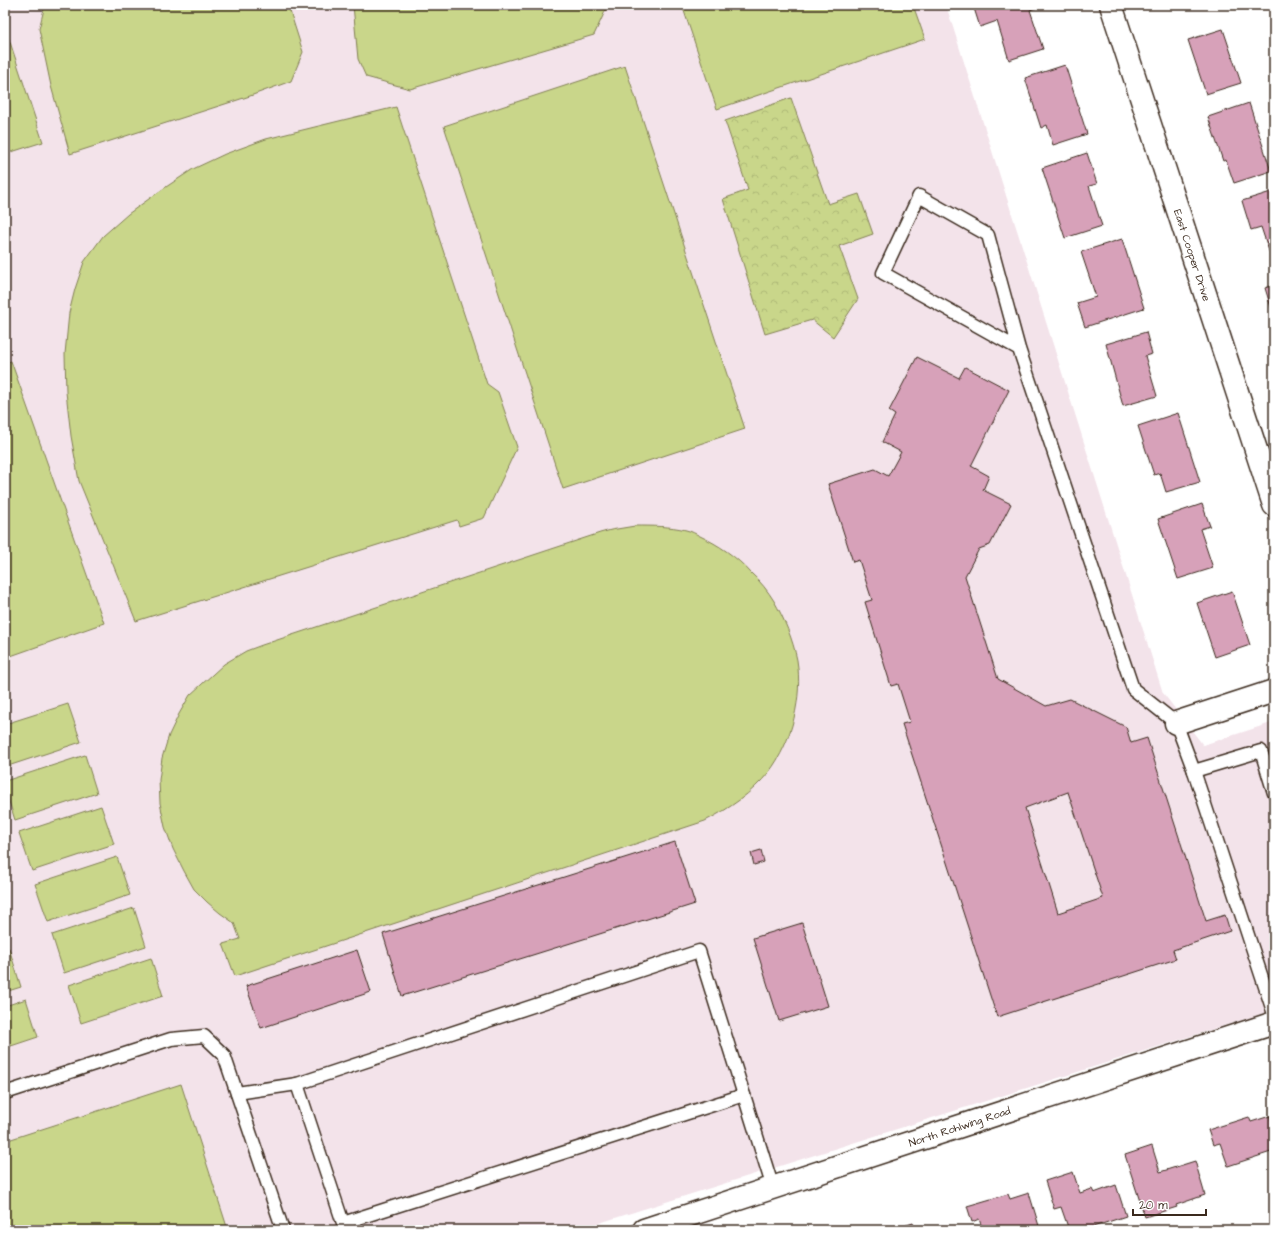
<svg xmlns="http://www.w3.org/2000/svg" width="1279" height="1235" viewBox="0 0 1279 1235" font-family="'Architects Daughter',sans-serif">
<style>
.built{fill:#f3e3ea}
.grass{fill:#c9d68a;stroke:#828054}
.forest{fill:url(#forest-crowns);stroke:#828054}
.building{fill:#d7a1b9;stroke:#3b2a1e;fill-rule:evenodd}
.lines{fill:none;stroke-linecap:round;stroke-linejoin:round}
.lane-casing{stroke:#3b2a1e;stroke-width:15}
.street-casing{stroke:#3b2a1e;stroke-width:25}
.secondary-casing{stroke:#3b2a1e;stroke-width:25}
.lane{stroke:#fff;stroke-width:12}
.street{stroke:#fff;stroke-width:22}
.secondary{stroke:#fff;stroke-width:22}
.labels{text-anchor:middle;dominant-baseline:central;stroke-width:3;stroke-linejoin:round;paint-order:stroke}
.street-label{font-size:11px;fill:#3b2a1e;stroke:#fff}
</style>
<defs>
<pattern id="forest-crowns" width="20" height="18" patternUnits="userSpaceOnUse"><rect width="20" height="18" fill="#c9d68a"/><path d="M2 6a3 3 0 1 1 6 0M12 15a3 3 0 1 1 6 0" fill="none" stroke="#aeb877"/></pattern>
</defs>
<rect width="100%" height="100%" fill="#fff"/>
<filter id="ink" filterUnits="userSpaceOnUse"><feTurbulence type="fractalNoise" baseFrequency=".025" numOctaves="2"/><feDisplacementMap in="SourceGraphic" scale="8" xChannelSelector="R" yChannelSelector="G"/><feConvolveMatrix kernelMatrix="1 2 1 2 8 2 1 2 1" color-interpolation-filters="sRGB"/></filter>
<g filter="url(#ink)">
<polygon class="built" points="5,5 946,5 1163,693 1203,745 1274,722 1274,1010 577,1230 5,1230"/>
<g class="grass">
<polygon points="45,5 288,5 303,52 291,81 250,96 70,154 51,86 39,29"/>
<polygon points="353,5 608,5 594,35 410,89 366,77 358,59"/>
<polygon points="682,5 913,5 925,39 717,109"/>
<polygon points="5,27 43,142 5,154"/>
<polygon points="625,66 745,429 563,489 444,126"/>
<polygon points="396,107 487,384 498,392 517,447 484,518 459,526 457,520 136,621 79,481 71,436 66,392 65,354 69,313 75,289 84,262 103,236 128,214 160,191 193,169 225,154 266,139"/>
<polygon points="11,361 104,623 5,658 5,363"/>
<path d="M635,526C652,526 670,526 686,530C691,531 696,534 700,536C719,545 737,557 751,573C760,581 768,591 774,601C784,618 793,640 797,660C803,697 792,742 769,772C752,793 729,809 705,821L235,976L223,944L240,939L234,923L220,913L207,902L194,889L184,871L173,849L165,827L160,803L159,780L162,758L169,735L179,714L190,695L224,664L246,651L262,645L600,533L611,530Z"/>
<polygon points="68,704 81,742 5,767 5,724"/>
<polygon points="85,755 97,793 15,820 5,789 5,781"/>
<polygon points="101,806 114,844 32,871 19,833"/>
<polygon points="117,857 130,895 48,922 35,884"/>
<polygon points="134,908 146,946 64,973 52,935"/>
<polygon points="9,948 21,987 5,992 5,950"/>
<polygon points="151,958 163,996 81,1023 69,985"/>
<polygon points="26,999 38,1037 5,1048 5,1006"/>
<polygon points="181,1084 228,1230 5,1230 5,1141"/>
</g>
<polygon class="forest" points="791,98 828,204 859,194 873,234 839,246 858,299 833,337 812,320 765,334 723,199 748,190 725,121"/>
<g class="building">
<polygon points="973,5 1040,5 1041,6 1030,10 1043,49 1009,60 997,21 980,27"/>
<polygon points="1223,29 1241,83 1206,94 1188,40"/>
<polygon points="1065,65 1087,134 1053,145 1047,125 1041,128 1025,78"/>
<polygon points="1249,103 1271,171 1234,183 1226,160 1223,161 1208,117"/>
<polygon points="1087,153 1097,184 1089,186 1102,226 1065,238 1042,168"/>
<polygon points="1274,191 1274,266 1261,227 1251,230 1242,201"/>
<polygon points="1122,239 1144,308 1085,327 1077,303 1096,297 1081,252"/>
<polygon points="1274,285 1274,317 1265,288"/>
<polygon points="1146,332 1152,354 1145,356 1157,396 1123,406 1106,344"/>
<path d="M917,357L959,378L965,367L1009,390L971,466L989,476L983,490L1011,504L990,545L979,549L965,576L998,679L1046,706L1070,699L1126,727L1131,743L1147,738L1206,921L1225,915L1230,931L1173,950L1176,959L997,1017L902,724L910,722L898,684L891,686L865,602L872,600L859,560L853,562L828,484L875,469L888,476L901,452L882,442L895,415L889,411ZM1068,792L1103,898L1058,913L1025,808Z"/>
<polygon points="1178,413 1200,482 1166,492 1160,473 1154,475 1138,426"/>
<polygon points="1202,504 1210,526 1200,529 1213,568 1178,579 1158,519"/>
<polygon points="1232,591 1250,645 1215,657 1197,603"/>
<polygon points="675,842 695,904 402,996 383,934"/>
<polygon points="761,850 764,862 754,865 751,853"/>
<polygon points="802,923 828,1006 779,1021 753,938"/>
<polygon points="357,950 371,992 261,1028 246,986"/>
<polygon points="1270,1116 1274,1129 1274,1151 1228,1166 1220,1143 1213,1145 1208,1130 1249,1117 1251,1122"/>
<polygon points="1152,1146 1160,1172 1195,1161 1205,1195 1176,1205 1177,1207 1145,1217 1125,1155"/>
<polygon points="1073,1172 1080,1193 1092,1189 1094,1193 1116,1185 1126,1216 1084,1230 1069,1230 1061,1207 1054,1209 1045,1181"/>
<polygon points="1029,1193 1039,1226 1027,1230 983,1230 979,1219 972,1222 967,1206 1008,1194 1010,1199"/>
<polygon points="913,1223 915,1230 891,1230"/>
</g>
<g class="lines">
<g class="lane-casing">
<g id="lane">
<polyline points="1019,349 883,273 919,196 988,235 1019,349 1133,689 1176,723 1194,771 1274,1014"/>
<polyline points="1194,771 1261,751 1274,793"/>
<polyline points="297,1084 343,1223 744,1095"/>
<polyline points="5,1093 171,1039 204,1036 224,1055 283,1230"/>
<polyline points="237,1093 297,1084 699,951 773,1188"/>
</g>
</g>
<g class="street-casing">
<g id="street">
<path id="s1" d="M1111,5L1274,505"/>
<polyline points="1176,723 1274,691"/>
</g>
</g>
<g class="secondary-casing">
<g id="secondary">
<path id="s2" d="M644,1230L1274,1023"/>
</g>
</g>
<use href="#lane" class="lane"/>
<use href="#street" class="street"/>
<use href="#secondary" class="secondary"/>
</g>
</g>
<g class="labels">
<g class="street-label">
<text stroke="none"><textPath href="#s1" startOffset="263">East Cooper Drive</textPath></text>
<text stroke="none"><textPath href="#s2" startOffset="332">North Rohlwing Road</textPath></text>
</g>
</g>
<rect width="1279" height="1235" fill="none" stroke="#fff" stroke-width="20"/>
<rect x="10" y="10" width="1259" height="1215" fill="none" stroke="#3b2a1e" stroke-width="1.5" filter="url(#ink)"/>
<path d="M1133 1209v6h73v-6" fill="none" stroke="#3b2a1e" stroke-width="2"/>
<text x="1139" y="1209" font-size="12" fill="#3b2a1e" stroke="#ffffff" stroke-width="3" paint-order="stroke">20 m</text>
</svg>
